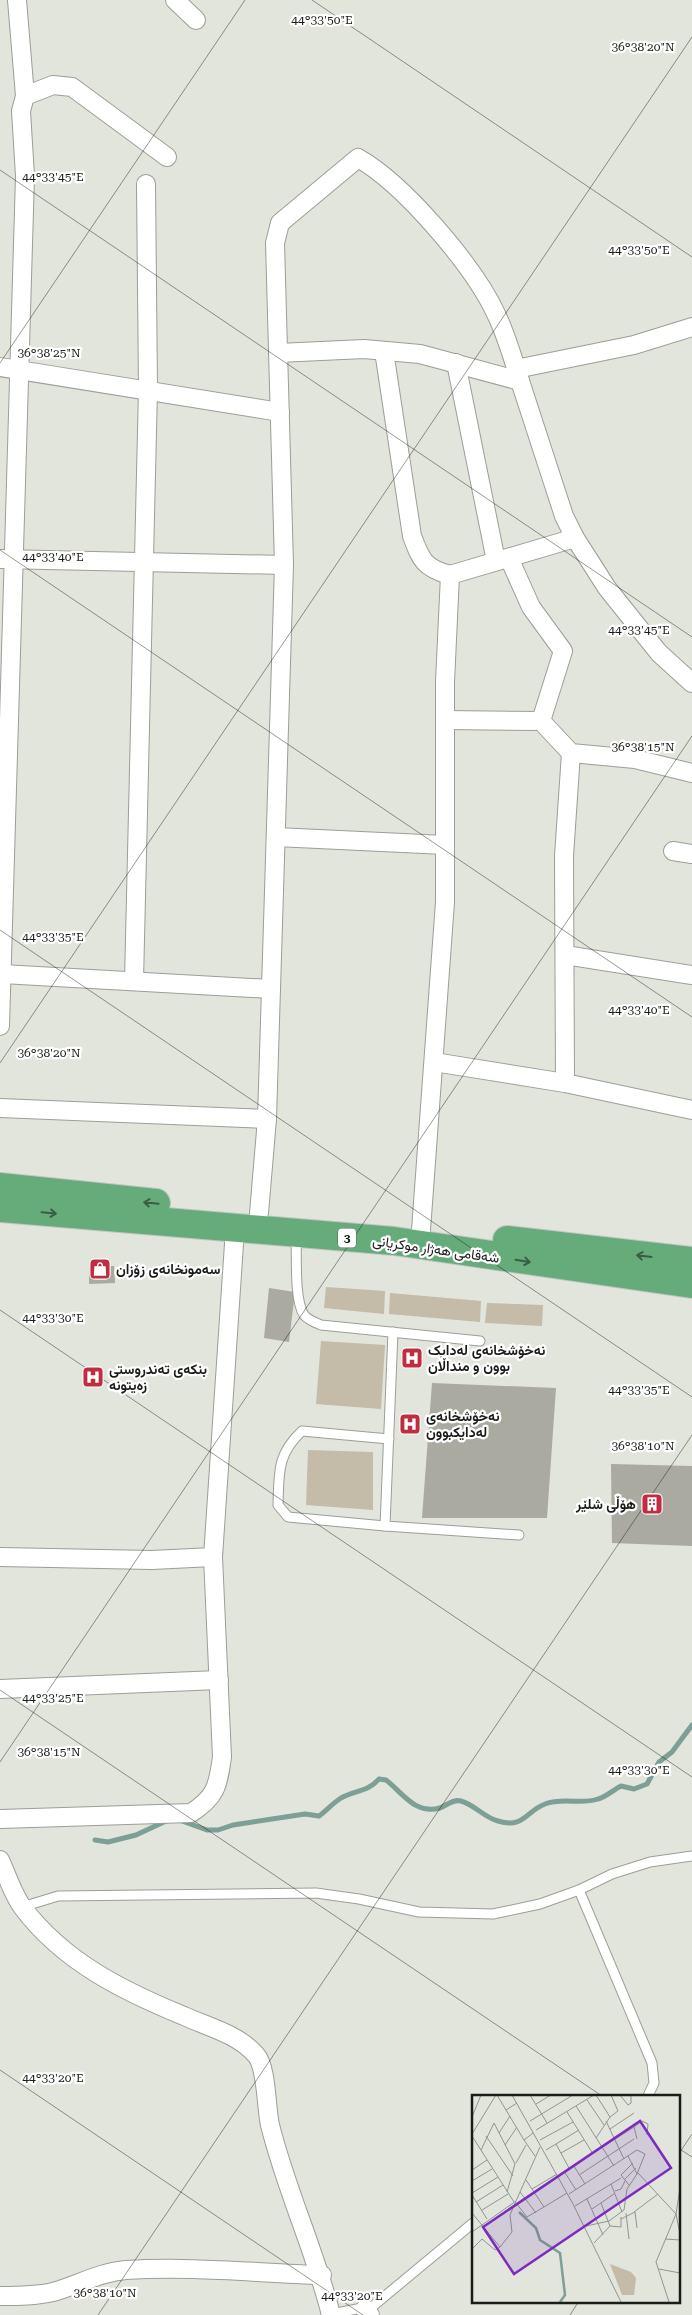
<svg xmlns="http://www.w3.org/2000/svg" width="692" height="2315" viewBox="0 0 692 2315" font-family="'Roboto Serif',Vazirmatn,serif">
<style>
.green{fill:#c4bba8}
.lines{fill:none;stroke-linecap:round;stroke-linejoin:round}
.stream{stroke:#7d9f95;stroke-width:5}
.building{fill:#aaaaa1}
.lane-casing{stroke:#9b9f97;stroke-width:11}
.street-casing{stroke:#9b9f97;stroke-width:20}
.highway-casing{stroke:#c3c4c3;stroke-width:30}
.lane{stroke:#fff;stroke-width:9}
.street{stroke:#fff;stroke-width:18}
.highway{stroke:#66ac7b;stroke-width:28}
.oneway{stroke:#3c5d45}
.ticks{fill:none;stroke:#1a1c19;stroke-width:1;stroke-opacity:0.45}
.labels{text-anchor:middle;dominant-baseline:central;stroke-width:4.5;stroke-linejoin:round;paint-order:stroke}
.shield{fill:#fff;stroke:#5f605e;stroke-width:1}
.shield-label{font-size:12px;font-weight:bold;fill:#1a1c19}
.street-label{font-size:14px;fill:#1a1c19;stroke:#fff}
.poi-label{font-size:14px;font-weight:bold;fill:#1a1c19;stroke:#fff;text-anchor:start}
.inset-river{fill:none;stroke:#7d9f95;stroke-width:2.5}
.inset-road{fill:none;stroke:#91958e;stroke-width:1}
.view{fill:#7b2cbf;fill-opacity:0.15;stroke:#7b2cbf;stroke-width:2.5}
.inset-edge{fill:none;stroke:#1a1c19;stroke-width:2.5}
.ticks-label{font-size:12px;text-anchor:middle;fill:#1a1c19;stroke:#fff;stroke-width:4.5;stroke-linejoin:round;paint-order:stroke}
</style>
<rect width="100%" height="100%" fill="#e1e5dc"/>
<g class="green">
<polygon points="326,1287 385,1291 384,1314 324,1308"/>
<polygon points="390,1293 481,1301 480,1322 389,1314"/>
<polygon points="487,1303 543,1305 542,1326 485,1323"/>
<polygon points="321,1341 385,1345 381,1409 316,1404"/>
<polygon points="308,1450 373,1452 373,1510 306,1505"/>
</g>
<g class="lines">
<g class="stream">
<path d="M182,1821L207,1830H218L233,1825L305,1814L319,1816C327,1810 333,1803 341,1798C355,1790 368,1792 379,1779L386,1780C403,1793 415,1815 440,1808C447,1805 453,1799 461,1801C475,1805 485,1818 498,1821C524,1829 526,1811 545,1804C563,1797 581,1805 598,1799C606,1797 613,1790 621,1786L634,1789L647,1784L659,1762L672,1752L692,1725"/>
<polyline points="95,1840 108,1842 136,1835 166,1821"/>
</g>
</g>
<g class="building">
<polygon points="114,1266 115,1283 89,1284 89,1267"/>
<polygon points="269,1288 295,1292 289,1342 264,1338"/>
<polygon points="432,1383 556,1388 547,1518 422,1518"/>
<polygon points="611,1464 692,1466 692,1546 612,1543"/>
</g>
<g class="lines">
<g class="lane-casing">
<g id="lane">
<path d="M296,1236C297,1256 294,1300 304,1315C308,1320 316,1323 321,1325L480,1341"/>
<path d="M389,1439L302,1431C277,1454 279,1473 278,1505L288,1517L385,1526L519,1535"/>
<polyline points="385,1526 393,1332"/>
<polyline points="579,1890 652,2063 654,2083 648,2096"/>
<polyline points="22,1907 58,1896 316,1893 359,1899 419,1912 493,1914 540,1904 579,1890 612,1874 650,1862 692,1856"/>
<polyline points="331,2314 373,2306 473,2223"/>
</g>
</g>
<g class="street-casing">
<g id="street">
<polyline points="17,0 25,96"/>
<polyline points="175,0 196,20"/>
<path d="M384,351L412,536C421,560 424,568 450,575L575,538"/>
<polyline points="278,353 364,349 420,354 520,381 564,516 575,538 607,588 659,653 692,683"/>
<polyline points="456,363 496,561"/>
<polyline points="0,367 280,412"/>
<polyline points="516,369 634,345 692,327"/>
<polyline points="509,558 531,607 563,651 541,721"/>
<polyline points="0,559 284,565"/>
<polyline points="445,720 541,721 571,753 635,759 692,773"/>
<polyline points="276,837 445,845"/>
<polyline points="673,851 692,854"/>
<polyline points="565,955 692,975"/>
<polyline points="2,974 271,989"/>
<polyline points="134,981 148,389 146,184"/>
<polyline points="0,1026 25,176 21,111 25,96 53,85 72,87 167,157"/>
<polyline points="434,1062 565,1083 692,1110"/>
<polyline points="565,1083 564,856 571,753"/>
<polyline points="0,1108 267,1119"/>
<path d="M259,1213L267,1119L284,565L275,243L280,223L358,158C404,184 475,267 497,316C507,337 513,359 520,381"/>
<polyline points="421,1230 445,902 445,682 450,575"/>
<polyline points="0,1557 152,1560 213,1557 235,1229"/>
<polyline points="0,1689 219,1680"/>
<path d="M0,1819L191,1813C216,1797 218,1786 222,1757L213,1557"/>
<path d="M0,1860C7,1875 13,1895 23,1908C64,1962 123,1991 184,2016C208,2027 238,2034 256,2055C267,2067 266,2108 270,2125C286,2190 315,2250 331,2315"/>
<path d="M0,2296C18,2296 36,2296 53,2292C78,2285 100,2272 126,2270C191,2266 257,2273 322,2275"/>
<polyline points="365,2309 370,2315"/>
</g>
</g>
<g class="highway-casing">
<g id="highway">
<polyline points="0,1187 156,1203"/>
<polyline points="0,1208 394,1241 692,1284"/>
<polyline points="507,1240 692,1261"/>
</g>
</g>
<use href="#lane" class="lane"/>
<use href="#street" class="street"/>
<use href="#highway" class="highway"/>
</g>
<defs><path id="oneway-shaft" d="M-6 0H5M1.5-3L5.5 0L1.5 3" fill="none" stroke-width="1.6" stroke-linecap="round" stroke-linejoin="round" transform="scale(1.25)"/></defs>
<g class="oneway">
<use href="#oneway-shaft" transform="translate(151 1203) rotate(-174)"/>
<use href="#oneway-shaft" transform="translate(49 1213) rotate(5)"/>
<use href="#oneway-shaft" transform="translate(644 1256) rotate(-173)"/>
<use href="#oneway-shaft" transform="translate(523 1261) rotate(9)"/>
</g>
<path class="ticks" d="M312,0L692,257M0,170L692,637M0,363L245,0M0,550L692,1017M0,930L692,1397M0,1063L692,37M0,1310L692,1777M0,1690L602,2096M0,1762L692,736M0,2070L363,2315M678,2148L692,2157M678,2155L692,2134M98,2315L692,1435M570,2315L579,2301"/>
<defs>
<g id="shop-square" transform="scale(1.125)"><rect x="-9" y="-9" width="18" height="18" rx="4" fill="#be2d42" stroke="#fff"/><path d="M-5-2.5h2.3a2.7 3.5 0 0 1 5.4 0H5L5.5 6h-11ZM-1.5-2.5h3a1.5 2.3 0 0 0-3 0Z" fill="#fff"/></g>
<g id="hospital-square" transform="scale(1.125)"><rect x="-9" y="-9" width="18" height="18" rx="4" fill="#be2d42" stroke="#fff"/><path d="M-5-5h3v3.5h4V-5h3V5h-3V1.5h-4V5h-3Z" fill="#fff"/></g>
<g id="building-square" transform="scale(1.125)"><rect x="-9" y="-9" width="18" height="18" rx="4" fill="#be2d42" stroke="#fff"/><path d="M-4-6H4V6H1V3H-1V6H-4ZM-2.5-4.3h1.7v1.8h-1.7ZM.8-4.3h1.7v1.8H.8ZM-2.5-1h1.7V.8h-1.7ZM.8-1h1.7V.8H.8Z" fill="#fff"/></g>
</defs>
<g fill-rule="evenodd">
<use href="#shop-square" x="100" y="1269"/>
<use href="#hospital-square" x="412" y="1358"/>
<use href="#hospital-square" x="93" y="1377"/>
<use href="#hospital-square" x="410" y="1424"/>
<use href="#building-square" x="652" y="1504"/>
</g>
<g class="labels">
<rect class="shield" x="338" y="1228.5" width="18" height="19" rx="4"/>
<g class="shield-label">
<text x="347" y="1238">3</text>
</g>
<g class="street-label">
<text transform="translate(436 1249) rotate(8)">شەقامی ھەژار موکریانی</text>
</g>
<g class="poi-label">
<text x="116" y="1269">سەمونخانەی زۆزان</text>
<text x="428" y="1350">نەخۆشخانەی لەدایک<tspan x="428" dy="16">بوون و منداڵان</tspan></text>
<text x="109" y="1369">بنکەی تەندروستی<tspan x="109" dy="16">زەیتونە</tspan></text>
<text x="426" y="1416">نەخۆشخانەی<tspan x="426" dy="16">لەدایکبوون</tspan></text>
<text x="636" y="1504" text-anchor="end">هۆڵی شلێر</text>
</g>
</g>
<g transform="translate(472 2095)">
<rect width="208" height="208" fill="#e1e5dc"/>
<path d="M138,169L159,177L164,183L162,200H150Z" fill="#c4bba8"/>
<path class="inset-river" d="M47,117L64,133L68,145L88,158L93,200L88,207"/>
<path class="inset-road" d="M25,0L34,15L45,8M40,0L101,109L149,207M58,0L75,28M124,0L138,22L124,43M148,0L156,10L159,8V0M115,5L132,30M64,9L79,0M104,11L142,71M34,15L52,45M95,17L121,59M0,22L9,0M138,22L146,16L139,0M58,26L101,0M134,26L152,64M162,32L170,26L176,29L175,40M138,34L162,18M64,35L122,0M27,38L38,21M61,38L52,45L63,61M0,39L24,0M0,41L42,107M14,41L41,81M68,45L101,27M84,49L97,73M33,50L45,32M9,55L22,28L43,69L35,97M74,55L107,35M89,58L112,45M44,68L54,50M102,71L113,89M0,75L15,65M92,76L104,95M166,78L204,119M87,80L162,32L165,44M107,80L162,44M54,85L72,112L95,98M152,85L164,73M0,86L20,74M139,89L150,117M157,90L149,80L161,68M208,93L204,119L208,139M60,94L85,79M143,96L149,94L153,86M48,97L64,118M0,98L26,82M97,99L165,55L173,59L165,79M0,100L15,124M115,104L131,140M4,107L31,90M44,108L55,122L72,112M103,111L149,83M120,114L142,99M10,115L36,99M162,117L186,99M0,118L28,152M154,118L157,144M149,124L163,117L165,133M114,131L137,126L152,115L155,94L165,79L156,61M138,131L149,132V122M0,137L44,106L68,52M193,144L208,145M122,148L138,131L129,108M0,154L10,144L23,155L28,152L40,137L38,120L44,106M187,174L208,178M197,207L184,167L204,119"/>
<path class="view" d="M168,26L199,73L42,179L11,132Z"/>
<rect width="208" height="208" class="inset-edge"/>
</g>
<g class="ticks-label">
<text x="322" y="24">44°33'50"E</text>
<text x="643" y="51">36°38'20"N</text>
<text x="53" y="181">44°33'45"E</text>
<text x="639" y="254">44°33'50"E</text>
<text x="49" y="357">36°38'25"N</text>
<text x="53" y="561">44°33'40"E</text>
<text x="639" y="634">44°33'45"E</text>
<text x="643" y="751">36°38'15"N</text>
<text x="53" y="941">44°33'35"E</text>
<text x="639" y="1014">44°33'40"E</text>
<text x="49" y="1057">36°38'20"N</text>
<text x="53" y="1322">44°33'30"E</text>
<text x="639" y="1394">44°33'35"E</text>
<text x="643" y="1450">36°38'10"N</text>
<text x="53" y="1702">44°33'25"E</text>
<text x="49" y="1756">36°38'15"N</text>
<text x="639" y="1774">44°33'30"E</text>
<text x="53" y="2082">44°33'20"E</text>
<text x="105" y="2297">36°38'10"N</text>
<text x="352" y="2300">44°33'20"E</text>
</g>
</svg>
